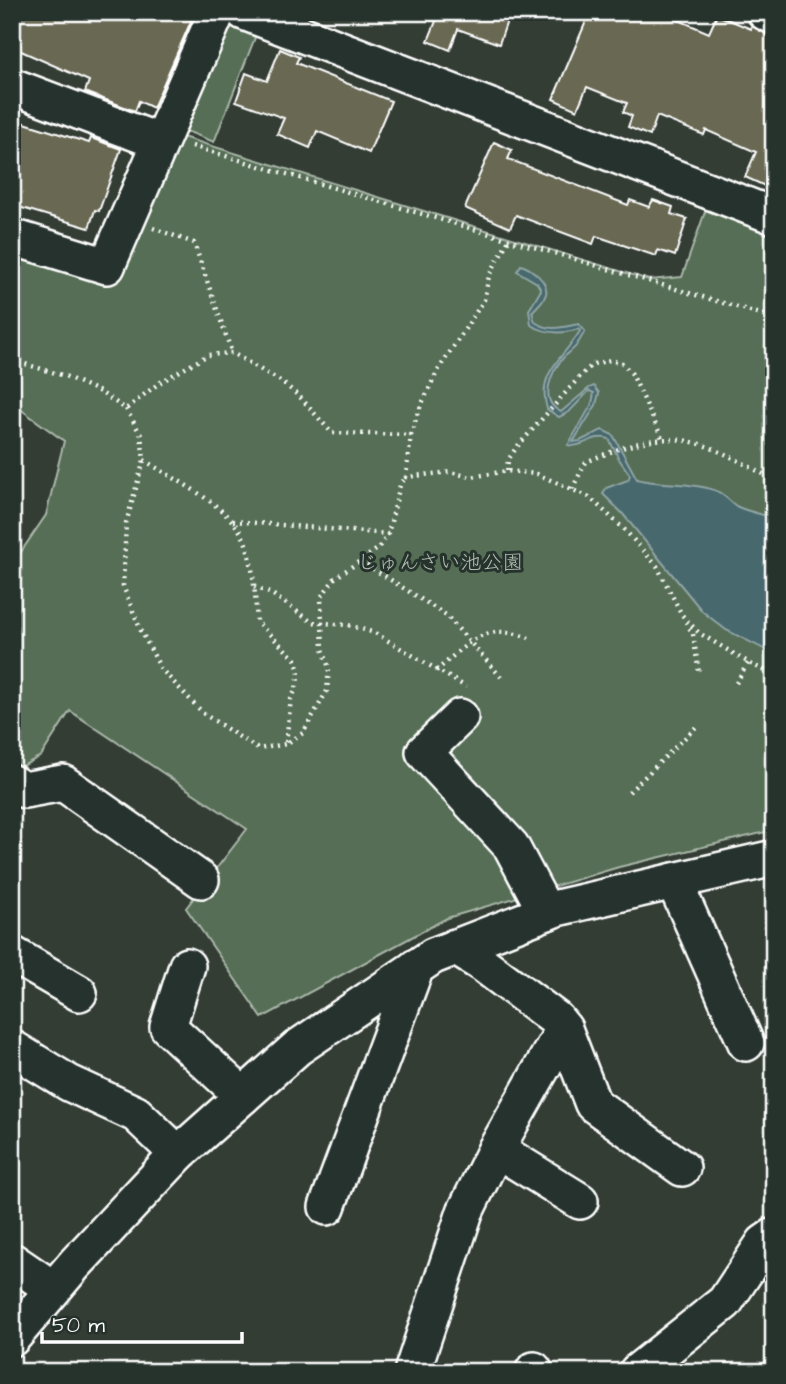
<svg xmlns="http://www.w3.org/2000/svg" width="786" height="1384" viewBox="0 0 786 1384" font-family="'Architects Daughter','Klee One',sans-serif">
<style>
.green{fill:#556e54;stroke:#aab6aa;stroke-width:2}
.water{fill:#46686c;stroke:#90a4a7;stroke-width:2}
.building{fill:#686752;stroke:#fff;stroke-width:2}
.lines{fill:none;stroke-linecap:round;stroke-linejoin:round}
.minor-casing{stroke:#fff;stroke-width:40}
.path{stroke:#fff;stroke-width:4.5;stroke-dasharray:2 5;stroke-linecap:butt}
.minor{stroke:#26332d;stroke-width:35}
.labels{text-anchor:middle;dominant-baseline:central;stroke-width:6;stroke-linejoin:round;paint-order:stroke}
.park-label{font-size:21px;fill:#b2beb2;stroke:#26332d}
</style>
<rect width="100%" height="100%" fill="#333d34"/>
<filter id="ink" filterUnits="userSpaceOnUse"><feTurbulence type="fractalNoise" baseFrequency=".0143" numOctaves="2"/><feDisplacementMap in="SourceGraphic" scale="14" xChannelSelector="R" yChannelSelector="G"/><feConvolveMatrix kernelMatrix="1 2 1 2 8 2 1 2 1" color-interpolation-filters="sRGB"/></filter>
<g filter="url(#ink)">
<g class="green">
<polygon points="230,12 265,12 214,142 181,129"/>
<polygon points="176,135 649,280 682,277 706,209 774,235 774,830 619,867 447,918 262,1018 186,908 247,829 70,711 41,756 17,769 12,766 12,565 46,515 64,441 12,403 12,250 104,279"/>
</g>
<path class="water" d="M521,265C531,268 549,282 546,294C544,301 537,306 532,312L535,322C549,332 563,327 579,324L585,331C582,336 579,342 576,346C572,351 567,354 563,358C551,372 538,401 561,412L589,388L594,386L599,393L596,405L573,442L580,441L602,430L613,435L637,479C662,486 688,481 714,490C722,492 729,501 736,506C748,512 762,514 774,518V654L726,630L702,611L622,513L603,494L606,488L628,480L630,475L619,459L609,439C593,433 583,449 568,445L592,404L594,393L589,391L569,412L559,417L547,409C536,372 564,358 580,331L579,329C563,334 546,334 531,325L529,310L541,290L537,283L517,271Z"/>
<g class="building">
<polygon points="12,12 175,12 192,19 153,108 139,101 135,111 85,92 89,81 12,47"/>
<polygon points="419,12 510,12 499,44 458,29 450,50 428,41 436,21 418,15"/>
<polygon points="590,12 660,12 709,33 717,15 751,29 752,26 766,34 774,36 774,190 745,177 756,152 706,130 704,135 657,116 650,136 628,127 632,116 623,112 627,103 587,87 577,110 553,99"/>
<polygon points="280,49 299,57 296,63 391,101 369,153 317,131 310,148 277,134 284,118 236,101 246,73 267,81"/>
<polygon points="18,121 89,143 91,138 121,149 99,211 95,210 89,228 12,205 12,138"/>
<polygon points="494,142 512,150 508,159 628,205 630,200 649,207 653,200 673,207 671,214 687,219 675,256 658,250 656,256 596,236 593,244 516,215 510,228 465,208"/>
</g>
<g class="lines">
<g class="minor-casing">
<g id="minor">
<polyline points="244,12 774,216"/>
<polyline points="765,12 774,16"/>
<polyline points="12,86 160,142"/>
<polyline points="12,237 107,266 217,12"/>
<polyline points="460,717 424,752 511,846 546,912"/>
<polyline points="12,783 24,790 63,783 201,880"/>
<polyline points="674,881 746,1043"/>
<polyline points="12,954 79,993"/>
<polyline points="187,966 168,1027 243,1096"/>
<polyline points="564,1029 593,1104 682,1168"/>
<polyline points="12,1048 69,1083 136,1114 178,1154"/>
<polyline points="496,1149 580,1201"/>
<polyline points="327,1207 416,967"/>
<polyline points="12,1261 53,1289"/>
<polyline points="12,1338 75,1264 178,1154 297,1048 433,956 557,908 774,858"/>
<polyline points="412,1372 465,1212 496,1149 564,1029 556,1019 484,965 455,947"/>
<polyline points="533,1372 534,1370"/>
<polyline points="637,1372 725,1302 764,1243 774,1236"/>
</g>
</g>
<g class="path">
<polyline points="192,146 774,318"/>
<polyline points="153,228 194,243 232,353"/>
<polyline points="12,360 65,376 100,392 126,409 159,383 208,355 232,353 282,382 300,397 332,433 411,435 406,477 450,472 471,477 507,471 537,474 589,497 623,528 657,566 682,615 699,633 751,664 774,675"/>
<polyline points="126,409 141,435 144,460 126,523 123,586 141,631 161,669 204,714 258,749 286,744 303,733 327,691 329,668 323,649 321,597 335,578 379,548 388,534 400,485 406,477"/>
<polyline points="411,435 418,412 437,372 484,300 489,276 509,239"/>
<path d="M144,460C175,480 231,506 245,541C254,566 255,596 257,622L295,659L299,671L296,689L291,699L286,743"/>
<polyline points="507,471 508,460 516,448 585,371 594,364 610,360 622,363 632,374 662,438"/>
<path d="M572,489L586,462C673,424 695,436 774,480"/>
<polyline points="233,521 388,534"/>
<polyline points="361,561 446,615 501,677"/>
<polyline points="254,587 272,594 312,622 348,625 375,633 466,687"/>
<polyline points="686,622 693,634 699,673"/>
<path d="M436,671C469,643 483,621 529,638"/>
<polyline points="736,683 748,663"/>
<polyline points="629,792 696,727"/>
</g>
<use href="#minor" class="minor"/>
</g>
</g>
<g class="labels">
<g class="park-label">
<text x="440" y="562">じゅんさい池公園</text>
</g>
</g>
<rect width="786" height="1384" fill="none" stroke="#26332d" stroke-width="42"/>
<rect x="21" y="21" width="744" height="1342" fill="none" stroke="#fff" stroke-width="2.5" filter="url(#ink)"/>
<path d="M42 1332v10h200v-10" fill="none" stroke="#ffffff" stroke-width="3.5"/>
<text x="52" y="1332" font-size="21" fill="#ffffff" stroke="#26332d" stroke-width="5" paint-order="stroke">50 m</text>
</svg>
